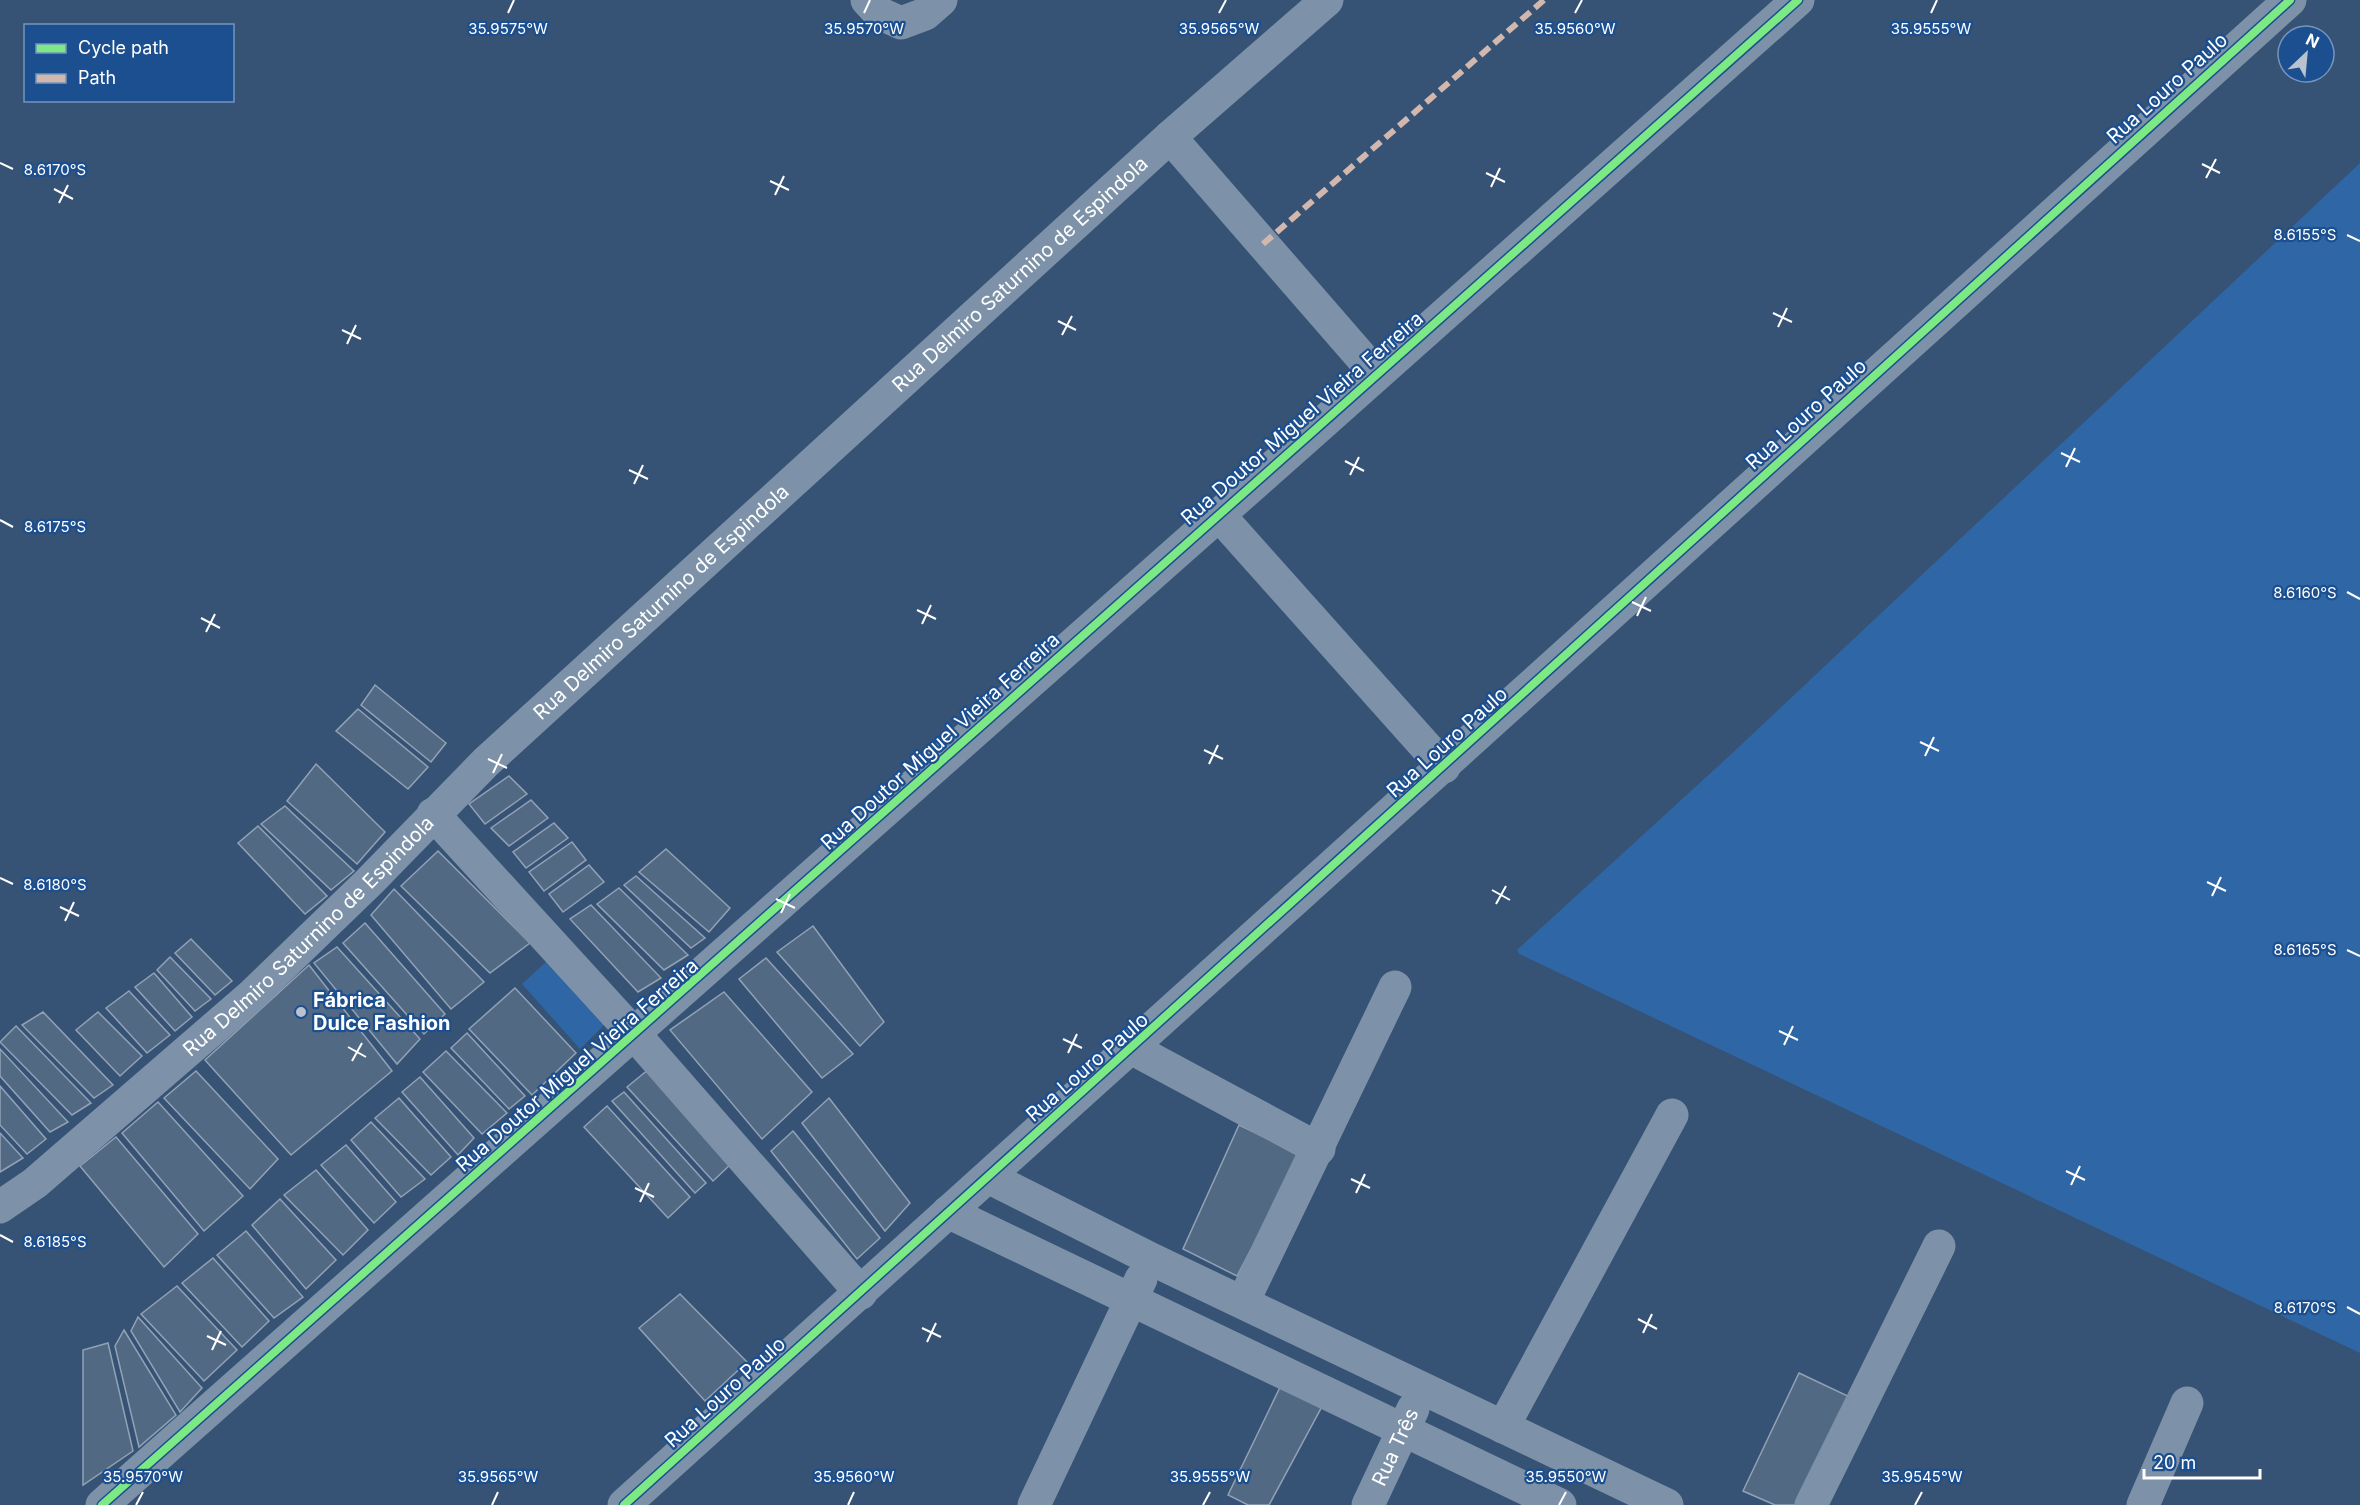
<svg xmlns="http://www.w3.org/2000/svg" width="2360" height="1505" viewBox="0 0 2360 1505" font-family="Inter,sans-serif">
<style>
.green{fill:#2f66a5}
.building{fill:#526984;stroke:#92a2b6;stroke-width:1.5}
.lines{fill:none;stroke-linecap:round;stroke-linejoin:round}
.street{stroke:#7d92a8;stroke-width:33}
.quiet{stroke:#d1b7ad;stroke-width:6;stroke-dasharray:12 6;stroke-linecap:butt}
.cycleway-casing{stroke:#1b4f8f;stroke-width:11}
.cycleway{stroke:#7ce984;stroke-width:8}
.ticks{fill:none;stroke:#fff;stroke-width:2}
.poi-dot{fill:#b9c2ce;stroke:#1b4f8f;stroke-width:2}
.labels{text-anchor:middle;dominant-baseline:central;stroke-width:4.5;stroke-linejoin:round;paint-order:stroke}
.street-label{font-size:20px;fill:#fff;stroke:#1b4f8f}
.poi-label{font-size:20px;font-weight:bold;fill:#fff;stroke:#1b4f8f;text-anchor:start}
.ticks-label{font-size:15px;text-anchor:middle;fill:#fff;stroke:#1b4f8f;stroke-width:4.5;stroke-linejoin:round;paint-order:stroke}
</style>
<rect width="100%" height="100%" fill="#365274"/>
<g class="green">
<polygon points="2360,163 2360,1353 1519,954 1517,950 1727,758"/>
<polygon points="548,960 606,1023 580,1049 522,984"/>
</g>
<g class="building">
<polygon points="375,685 446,743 431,762 361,705"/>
<polygon points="358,709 428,767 408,789 336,731"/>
<polygon points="316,764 385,832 357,864 287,801"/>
<polygon points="509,776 527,794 485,824 469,804"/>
<polygon points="531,800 548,818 509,846 491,828"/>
<polygon points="285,806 354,871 331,890 261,824"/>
<polygon points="554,823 568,838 526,868 513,852"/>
<polygon points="258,826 327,896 305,914 238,843"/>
<polygon points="572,842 586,860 544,891 529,872"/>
<polygon points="666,849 730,908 709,932 639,872"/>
<polygon points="438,851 530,943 490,973 401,886"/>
<polygon points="589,865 604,882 563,912 549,894"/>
<polygon points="636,876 705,938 691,948 624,885"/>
<polygon points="619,888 688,955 664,970 597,904"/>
<polygon points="394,889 484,982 451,1009 371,915"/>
<polygon points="591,905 661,978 638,992 570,919"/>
<polygon points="365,923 445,1014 424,1034 343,943"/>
<polygon points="813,926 884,1022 860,1046 777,952"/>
<polygon points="191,939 232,981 215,995 175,953"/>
<polygon points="337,947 420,1039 397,1064 314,963"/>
<polygon points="170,957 211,999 195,1011 157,970"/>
<polygon points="766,958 853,1054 822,1078 739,979"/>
<polygon points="309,965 392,1071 291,1155 205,1060"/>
<polygon points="154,973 192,1017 175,1031 135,987"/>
<polygon points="515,988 576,1053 532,1095 469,1029"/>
<polygon points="129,991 170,1035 147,1053 106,1008"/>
<polygon points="724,992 812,1092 762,1139 670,1030"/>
<polygon points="43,1012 113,1085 94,1098 22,1025"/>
<polygon points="98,1012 142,1056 120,1076 76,1030"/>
<polygon points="16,1026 91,1103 72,1115 0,1042"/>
<polygon points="467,1033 525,1096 509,1109 451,1048"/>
<polygon points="0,1049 68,1122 50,1132 0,1076"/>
<polygon points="446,1051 507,1113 482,1134 423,1072"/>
<polygon points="649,1069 732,1163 713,1181 627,1087"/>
<polygon points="196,1071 278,1159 250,1189 164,1098"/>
<polygon points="420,1077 474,1138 458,1155 402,1092"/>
<polygon points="0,1086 46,1139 27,1154 0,1125"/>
<polygon points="624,1092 706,1183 695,1193 612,1101"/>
<polygon points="399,1098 451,1157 431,1175 375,1118"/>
<polygon points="829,1098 910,1203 885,1231 802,1123"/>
<polygon points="158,1102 243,1196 204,1231 122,1133"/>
<polygon points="607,1106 690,1197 668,1218 584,1127"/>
<polygon points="371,1122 425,1179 401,1197 351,1140"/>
<polygon points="1239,1125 1301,1155 1237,1276 1183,1249"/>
<polygon points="793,1131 880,1238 857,1259 771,1151"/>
<polygon points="0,1133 23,1158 0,1172"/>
<polygon points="116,1137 198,1234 164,1267 80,1166"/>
<polygon points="346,1145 396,1202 374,1223 321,1165"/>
<polygon points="316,1170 368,1230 343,1255 284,1195"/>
<polygon points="280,1199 336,1260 306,1289 252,1225"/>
<polygon points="246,1231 303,1297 274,1318 217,1255"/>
<polygon points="213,1258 269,1321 242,1347 182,1283"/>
<polygon points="177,1286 237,1350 204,1381 141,1314"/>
<polygon points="680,1294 747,1362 705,1401 639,1328"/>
<polygon points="138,1317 202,1388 180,1412 131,1331"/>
<polygon points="124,1330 176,1415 139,1447 115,1346"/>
<polygon points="108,1343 133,1451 83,1485 83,1350"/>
<polygon points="1799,1373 1852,1398 1798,1505 1775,1505 1743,1491"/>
<polygon points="1284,1379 1326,1399 1269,1505 1248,1505 1228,1495"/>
</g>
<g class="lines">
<g class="street">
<polyline points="867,0 879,13 901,23 925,14 941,0"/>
<polyline points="1170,137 1376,374"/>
<polyline points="1218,514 1444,767"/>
<polyline points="433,814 636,1036 861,1293"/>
<polyline points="1133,1049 1319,1149"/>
<polyline points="988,1177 1151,1259 1667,1505"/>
<path id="s1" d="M0,1207L35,1183L251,996L369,882L486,762L1170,137L1327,0"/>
<polyline points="948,1212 1560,1505"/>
<polyline points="1243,1302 1395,987"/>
<polyline points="1503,1427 1672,1115"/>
<path d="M102,1505C670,1006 1233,502 1798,0"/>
<path d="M624,1505C1182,1006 1733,500 2290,0"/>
<polyline points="1034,1505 1141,1279"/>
<path id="s2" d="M1368,1505L1413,1409"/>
<polyline points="1811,1505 1939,1246"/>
<polyline points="2143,1505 2187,1403"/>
</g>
<polyline class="quiet" points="1263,244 1544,0"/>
<g class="cycleway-casing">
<g id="cycleway">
<path d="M102,1505C670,1006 1233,502 1798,0"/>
<path d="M624,1505C1182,1006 1733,500 2290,0"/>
</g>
</g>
<use href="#cycleway" class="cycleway"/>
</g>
<path class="ticks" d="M508,13L514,0M864,13L870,0M1219,13L1226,0M1575,13L1582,0M1931,13L1937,0M0,163L13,169M2202,164L2220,173M1486,173L1505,182M2206,178L2216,159M770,181L789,190M1491,187L1500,168M54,189L73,199M775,195L784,176M59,203L68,185M2347,235L2360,241M1773,313L1792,322M1058,321L1076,330M1778,327L1787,308M342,330L361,339M1062,335L1072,316M347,344L356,325M2061,453L2080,462M1345,461L1364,471M2066,467L2075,448M629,470L648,479M1350,475L1359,457M634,484L643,465M0,520L13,527M2347,592L2360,599M1632,602L1651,611M917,610L936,619M1637,616L1646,597M201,618L220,628M922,624L931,605M206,632L215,614M1920,742L1939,751M1204,750L1223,759M1925,756L1934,737M488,759L507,768M1209,764L1218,745M493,773L502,754M0,878L13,884M2207,882L2226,891M1492,890L1510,900M2212,896L2221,877M776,899L795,908M1496,904L1506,886M60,907L79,916M781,913L790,894M65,921L74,902M2347,950L2360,956M1779,1031L1798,1040M1063,1039L1082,1048M1784,1045L1793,1026M348,1047L366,1057M1068,1053L1077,1034M352,1061L362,1043M2066,1171L2085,1180M1351,1179L1370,1188M2071,1185L2080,1166M635,1188L654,1197M1356,1193L1365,1174M640,1202L649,1183M0,1235L13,1242M2347,1307L2360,1314M1638,1319L1657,1329M922,1328L941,1337M1643,1333L1652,1314M207,1336L226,1345M927,1342L936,1323M212,1350L221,1331M136,1505L143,1492M492,1505L498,1492M848,1505L854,1492M1203,1505L1210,1492M1559,1505L1566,1492M1915,1505L1922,1492"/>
<circle class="poi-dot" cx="301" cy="1012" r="6"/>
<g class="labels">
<g class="street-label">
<text transform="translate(2167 88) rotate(-42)">Rua Louro Paulo</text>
<text stroke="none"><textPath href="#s1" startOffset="1383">Rua Delmiro Saturnino de Espindola</textPath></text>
<text transform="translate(1806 414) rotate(-42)">Rua Louro Paulo</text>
<text transform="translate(1302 418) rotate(-41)">Rua Doutor Miguel Vieira Ferreira</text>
<text stroke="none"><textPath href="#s1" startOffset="897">Rua Delmiro Saturnino de Espindola</textPath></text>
<text transform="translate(940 741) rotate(-42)">Rua Doutor Miguel Vieira Ferreira</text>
<text transform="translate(1447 742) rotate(-42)">Rua Louro Paulo</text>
<text stroke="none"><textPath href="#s1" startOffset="411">Rua Delmiro Saturnino de Espindola</textPath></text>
<text transform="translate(577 1065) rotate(-41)">Rua Doutor Miguel Vieira Ferreira</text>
<text transform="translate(1087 1067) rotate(-41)">Rua Louro Paulo</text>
<text transform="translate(725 1392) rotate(-42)">Rua Louro Paulo</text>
<text stroke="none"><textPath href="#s2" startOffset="64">Rua Três</textPath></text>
</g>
<g class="poi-label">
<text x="313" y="1000">Fábrica<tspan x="313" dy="23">Dulce Fashion</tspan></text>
</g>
</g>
<g class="ticks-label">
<text x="508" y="34">35.9575°W</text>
<text x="864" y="34">35.9570°W</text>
<text x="1219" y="34">35.9565°W</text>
<text x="1575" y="34">35.9560°W</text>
<text x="1931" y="34">35.9555°W</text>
<text x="55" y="175">8.6170°S</text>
<text x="2305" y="240">8.6155°S</text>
<text x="55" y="532">8.6175°S</text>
<text x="2305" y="598">8.6160°S</text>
<text x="55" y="890">8.6180°S</text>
<text x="2305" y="955">8.6165°S</text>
<text x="55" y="1247">8.6185°S</text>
<text x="2305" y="1313">8.6170°S</text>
<text x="143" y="1482">35.9570°W</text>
<text x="498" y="1482">35.9565°W</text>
<text x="854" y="1482">35.9560°W</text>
<text x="1210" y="1482">35.9555°W</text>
<text x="1566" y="1482">35.9550°W</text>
<text x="1922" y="1482">35.9545°W</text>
</g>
<rect x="24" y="24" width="210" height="78" fill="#1b4f8f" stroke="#7695bc" stroke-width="1.5"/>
<rect x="36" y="44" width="30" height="9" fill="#7ce984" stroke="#7695bc" stroke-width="1.5"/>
<text x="78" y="54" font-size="18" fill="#ffffff">Cycle path</text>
<rect x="36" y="74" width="30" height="9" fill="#d1b7ad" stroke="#7695bc" stroke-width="1.5"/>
<text x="78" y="84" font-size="18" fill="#ffffff">Path</text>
<g transform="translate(2306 54) rotate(26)"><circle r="28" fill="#1b4f8f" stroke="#7695bc" stroke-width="1.5"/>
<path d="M0-4.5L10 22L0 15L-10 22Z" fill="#b9c2ce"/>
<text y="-9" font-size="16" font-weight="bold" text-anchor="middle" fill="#ffffff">N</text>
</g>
<path d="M2144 1469v9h116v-9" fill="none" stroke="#ffffff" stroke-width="3"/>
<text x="2153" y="1469" font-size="18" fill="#ffffff" stroke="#1b4f8f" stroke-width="4.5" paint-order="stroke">20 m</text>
</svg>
